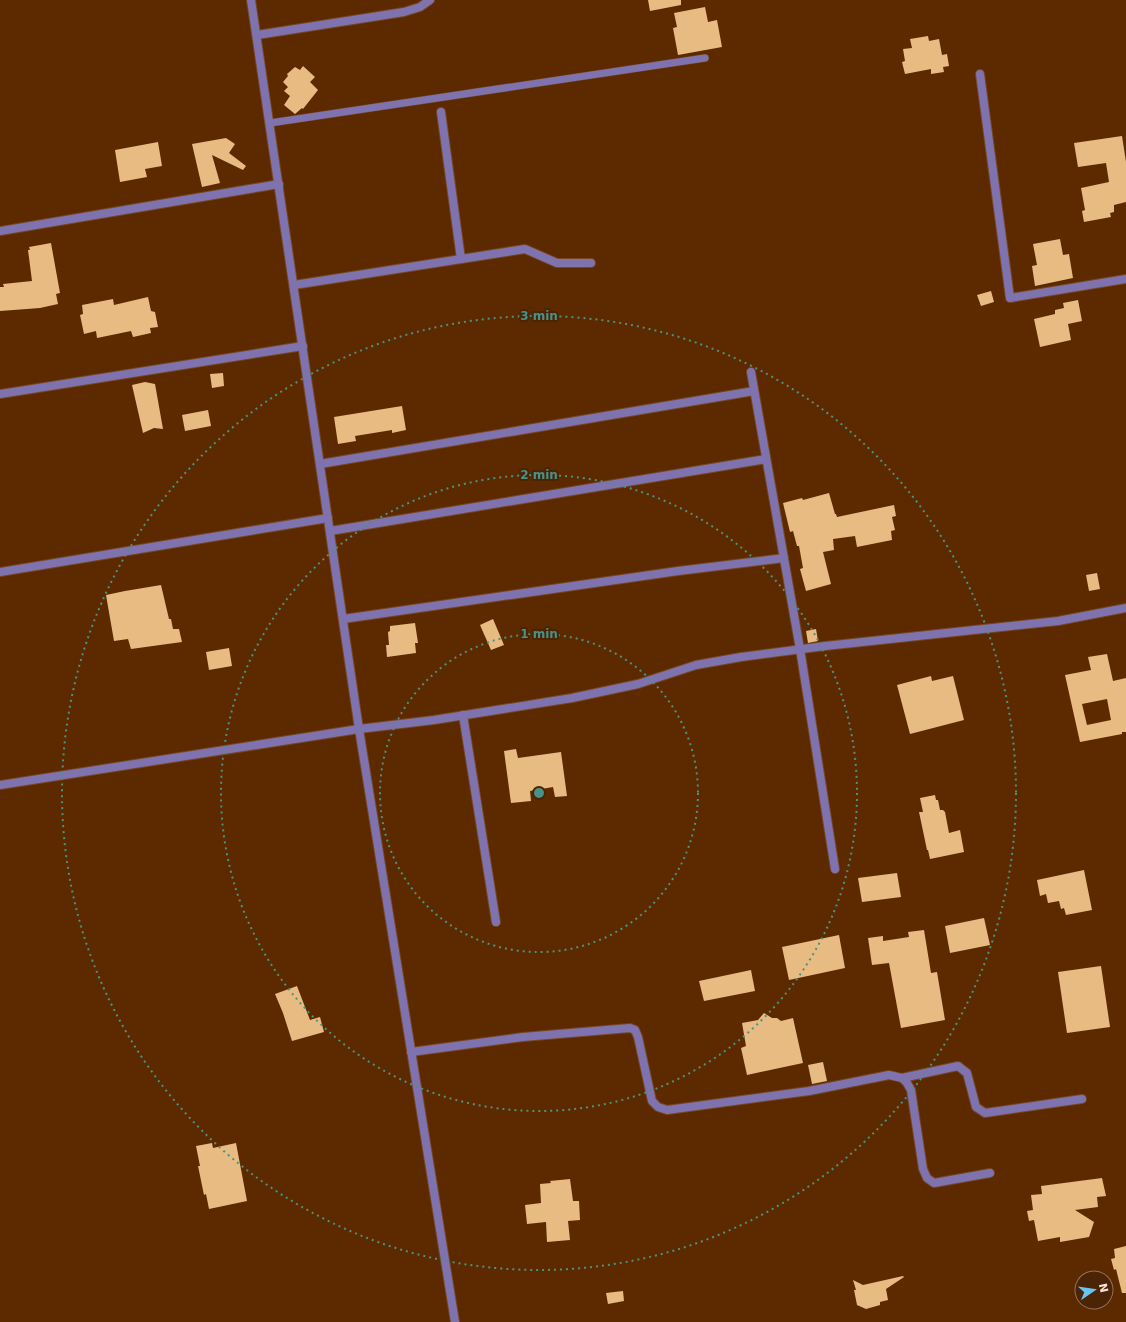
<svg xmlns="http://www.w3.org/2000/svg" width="1126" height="1322" viewBox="0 0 1126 1322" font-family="'DejaVu Sans',sans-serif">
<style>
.building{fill:#e8bb83;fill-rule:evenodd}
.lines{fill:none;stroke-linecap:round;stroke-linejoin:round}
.service-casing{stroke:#764722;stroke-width:8}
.minor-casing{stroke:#764722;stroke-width:10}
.service{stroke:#7f73af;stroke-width:7}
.minor{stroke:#7f73af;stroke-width:8}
.ring{fill:none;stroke:#4a9187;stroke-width:2;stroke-dasharray:2 4}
.centre{fill:#4a9187;stroke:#4b2406;stroke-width:2}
.ring-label{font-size:12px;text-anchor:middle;font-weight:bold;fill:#4a9187;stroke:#4b2406;stroke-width:4;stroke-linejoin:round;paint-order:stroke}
</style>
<rect width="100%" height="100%" fill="#5d2a00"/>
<g class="building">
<polygon points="648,0 681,0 681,5 650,11"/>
<polygon points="705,7 708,22 717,20 722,47 678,55 673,28 677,27 674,13"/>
<polygon points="928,36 929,41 939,39 942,55 947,54 949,66 943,67 944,72 931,74 931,69 905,74 902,62 905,61 903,49 912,48 910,39"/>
<polygon points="303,66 315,77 310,82 318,90 303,109 302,108 295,114 284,105 290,96 284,91 288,87 283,82 288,76 287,74 295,67 300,70"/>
<polygon points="1122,136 1126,162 1126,202 1114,205 1114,212 1110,213 1111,217 1084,222 1082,211 1085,210 1081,188 1109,182 1106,163 1078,167 1074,143"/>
<polygon points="226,138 235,144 229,153 246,166 243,170 212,155 220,183 202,187 192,144"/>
<polygon points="158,142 162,166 145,169 147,177 120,182 115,150"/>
<polygon points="1060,239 1063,255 1069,254 1073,278 1035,286 1032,266 1037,265 1033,244"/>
<polygon points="51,243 60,293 56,294 58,304 40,308 0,311 0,287 4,287 3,284 32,281 28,250 30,250 29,247"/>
<polygon points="991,291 994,302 981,306 977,295"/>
<polygon points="148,297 151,311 155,312 158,327 150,328 151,333 133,337 131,331 97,338 96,331 84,334 80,315 83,314 82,305 113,299 114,305"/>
<polygon points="1078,300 1082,321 1068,324 1071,340 1040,347 1034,319 1055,314 1055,310 1064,308 1063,303"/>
<polygon points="223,373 224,386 212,388 210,374"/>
<polygon points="145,382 155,384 163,429 154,428 143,433 132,385"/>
<polygon points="402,406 406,430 392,433 392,430 355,436 356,441 338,444 334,417"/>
<polygon points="208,410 211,426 185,431 182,415"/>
<polygon points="829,493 835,514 836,514 837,517 894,505 896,516 892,517 895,530 891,531 892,540 857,547 855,536 833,539 834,550 823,552 831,584 806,591 800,569 803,568 799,546 797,546 793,531 790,532 783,503 802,498 803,500"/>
<polygon points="1097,573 1100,589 1089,591 1086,575"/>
<polygon points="161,585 169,619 171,619 173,629 179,629 182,642 131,649 128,639 114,641 106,595 125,591"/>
<polygon points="493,619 504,645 491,650 480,625"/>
<polygon points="415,623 418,643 415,643 416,653 387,657 386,645 389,645 388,632 390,631 390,626"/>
<polygon points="816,629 818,641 808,643 806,631"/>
<polygon points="229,648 232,666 209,670 206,652"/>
<path d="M1107,654L1113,681L1126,678V732H1122V734L1080,742L1065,675L1091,670L1088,657ZM1107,699L1111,720L1087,725L1082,704Z"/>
<polygon points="931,676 932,681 953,676 964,720 910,734 897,685"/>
<polygon points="516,749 518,758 561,752 567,796 555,797 553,787 530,791 531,801 511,803 504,751"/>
<polygon points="935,795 936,800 938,800 940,810 943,810 945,812 949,833 960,830 964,852 930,859 928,850 927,850 919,812 923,812 920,798"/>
<polygon points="1084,870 1092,910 1066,915 1064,908 1061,909 1059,901 1048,903 1046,894 1040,896 1037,880"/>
<polygon points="897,873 901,897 862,902 858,878"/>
<polygon points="984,918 990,945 950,953 945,926"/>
<polygon points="924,930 931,973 937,972 945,1020 901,1028 889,963 872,965 868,938 883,936 883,941 909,937 908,932"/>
<polygon points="839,935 845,968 789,980 782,947"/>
<polygon points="1101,966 1110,1027 1067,1033 1058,972"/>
<polygon points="751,970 755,991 704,1001 699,981"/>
<polygon points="297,986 310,1020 320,1017 324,1032 292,1041 283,1013 275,994"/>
<polygon points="764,1013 772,1018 777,1018 781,1021 793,1018 803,1063 747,1075 741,1048 746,1046 742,1023 758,1020"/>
<polygon points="823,1062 827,1081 812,1084 808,1065"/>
<polygon points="212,1143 213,1148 236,1143 247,1201 209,1209 206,1194 204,1195 198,1166 200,1166 196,1146"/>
<polygon points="1102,1178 1106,1196 1097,1197 1098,1207 1075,1210 1094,1222 1089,1237 1060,1242 1060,1237 1038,1241 1034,1220 1029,1221 1027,1211 1033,1210 1031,1195 1042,1194 1041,1186"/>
<polygon points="570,1179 573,1201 579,1201 580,1220 568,1221 570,1240 547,1242 546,1222 527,1224 525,1205 541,1203 540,1184 551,1183 550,1181"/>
<polygon points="1126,1246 1126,1293 1122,1293 1116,1269 1114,1270 1111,1259 1115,1258 1114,1249"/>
<polygon points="903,1276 904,1277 886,1289 888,1300 880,1302 880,1305 866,1309 857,1305 854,1290 856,1290 853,1280 863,1285"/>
<polygon points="623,1291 624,1301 608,1304 606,1293"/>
</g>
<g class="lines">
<g class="service-casing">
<polyline id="service" points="270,123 705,58"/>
</g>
<g class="minor-casing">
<g id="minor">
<polyline points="251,0 359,729 455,1322"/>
<polyline points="257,35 404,12 420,7 430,0"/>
<polyline points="980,74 1010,298 1126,279"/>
<polyline points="441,112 461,259"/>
<polyline points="0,231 279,184"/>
<polyline points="294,285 525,249 557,263 591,263"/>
<polyline points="751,372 800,649 835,869"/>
<polyline points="0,394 303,346"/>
<polyline points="320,464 754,391"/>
<polyline points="330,531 766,459"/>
<polyline points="0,572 328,518"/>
<polyline points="343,619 678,571 784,558"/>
<polyline points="463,715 496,922"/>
<polyline points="0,785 359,729 434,720 572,698 638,684 696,665 741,657 825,646 1058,621 1126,608"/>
<polyline points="411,1052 523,1037 630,1028 635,1030 638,1037 652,1101 658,1107 667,1110 809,1091 889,1075 902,1078 907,1083 911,1090 923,1169 927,1178 934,1183 990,1173"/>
<polyline points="902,1078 958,1066 967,1073 976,1107 985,1113 1082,1099"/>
</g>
</g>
<use href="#service" class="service"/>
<use href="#minor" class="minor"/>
</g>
<g class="ring">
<circle cx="539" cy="793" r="159"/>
<circle cx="539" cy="793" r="318"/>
<circle cx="539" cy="793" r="477"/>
</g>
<circle cx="539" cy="793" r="6" class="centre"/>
<g class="ring-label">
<text x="539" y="320">3 min</text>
<text x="539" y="479">2 min</text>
<text x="539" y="638">1 min</text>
</g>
<g transform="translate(1094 1290) rotate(77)"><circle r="19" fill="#4b2406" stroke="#927058"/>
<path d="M0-3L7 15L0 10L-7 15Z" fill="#6ac3f1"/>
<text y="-6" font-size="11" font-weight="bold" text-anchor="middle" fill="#fce2d3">N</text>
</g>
</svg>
